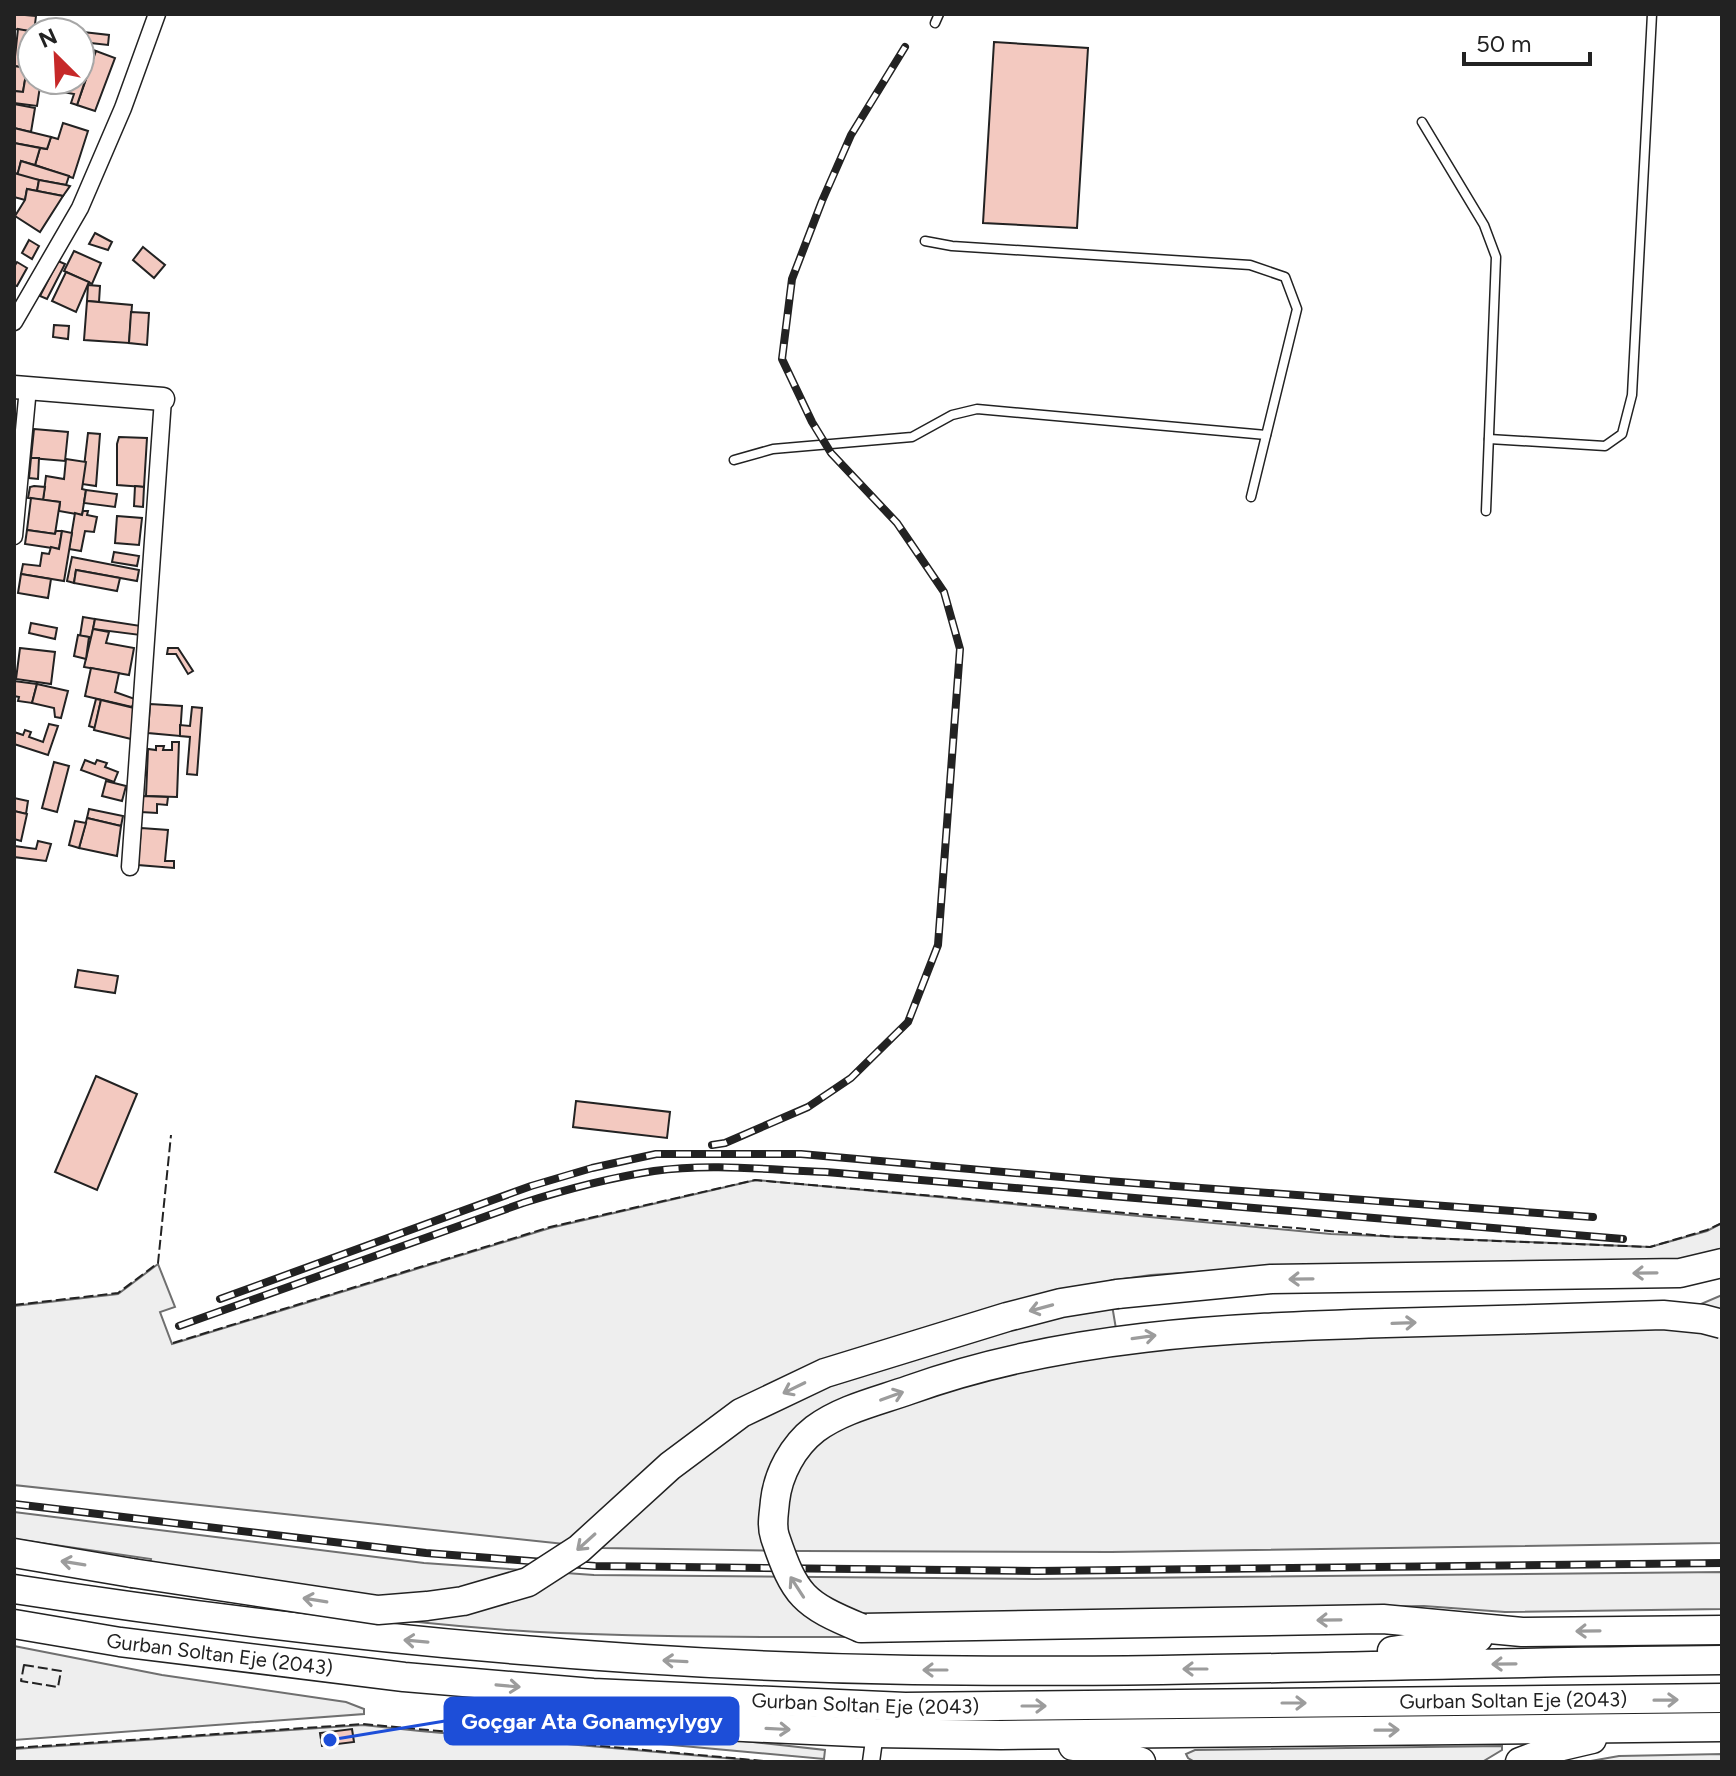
<svg xmlns="http://www.w3.org/2000/svg" width="1736" height="1776" viewBox="0 0 1736 1776" font-family="Figtree,sans-serif">
<style>
.green{fill:#eee;stroke:#6f6f6f;stroke-width:2}
.building{fill:#f3c9c0;stroke:#222;stroke-width:2}
.lines{fill:none;stroke-linecap:round;stroke-linejoin:round}
.lane-casing{stroke:#222;stroke-width:11}
.street-casing{stroke:#222;stroke-width:19}
.secondary-casing{stroke:#222;stroke-width:25}
.highway-casing{stroke:#222;stroke-width:31}
.lane{stroke:#fff;stroke-width:8}
.street{stroke:#fff;stroke-width:16}
.secondary{stroke:#fff;stroke-width:22}
.highway{stroke:#fff;stroke-width:28}
.rail-casing{stroke:#222;stroke-width:8}
.rail{stroke:#fff;stroke-width:5;stroke-dasharray:15;stroke-linecap:butt}
.highway-bridge-casing{stroke:#222;stroke-width:31;stroke-linecap:butt}
.highway-bridge{stroke:#fff;stroke-width:28}
.fence{stroke:#222;stroke-width:2;stroke-dasharray:10 4;stroke-linecap:butt}
.oneway{stroke:#9c9c9c}
.labels{text-anchor:middle;dominant-baseline:central;stroke-width:6;stroke-linejoin:round;paint-order:stroke}
.street-label{font-size:20px;fill:#222;stroke:#fff}
.leader{fill:none;stroke:#1d4ed8;stroke-width:3}
.callout-dot{fill:#1d4ed8;stroke:#fff;stroke-width:3}
.callout{fill:#1d4ed8;stroke:#1d4ed8;stroke-width:3}
.callout-label{font-size:22px;text-anchor:middle;font-weight:bold;fill:#fff}
</style>
<rect width="100%" height="100%" fill="#fff"/>
<g class="green">
<polygon points="756,1180 1331,1234 1650,1247 1707,1231 1722,1223 1722,1250 1677,1260 1255,1268 1151,1275 1108,1281 1119,1347 1659,1322 1722,1295 1722,1543 1111,1552 801,1551 602,1548 14,1485 14,1306 118,1294 158,1264 175,1307 160,1312 172,1344 550,1228"/>
<path d="M14,1512L424,1563L594,1575L1035,1579L1722,1572V1609L1505,1612L1424,1606L1111,1610L1110,1636C927,1636 743,1640 560,1633C421,1627 282,1605 145,1588L151,1559L14,1539Z"/>
<polygon points="14,1646 162,1675 346,1702 364,1709 364,1714 14,1740"/>
<polygon points="543,1719 825,1750 824,1759 542,1733"/>
<polygon points="363,1725 420,1731 771,1762 14,1762 14,1749"/>
<polygon points="1502,1746 1502,1750 1482,1762 1195,1762 1188,1758 1186,1754 1195,1750"/>
<polygon points="1722,1754 1722,1762 1585,1762 1619,1756"/>
</g>
<g class="building">
<polygon points="14,14 36,16 34,32 14,29"/>
<polygon points="18,29 35,32 32,32 32,69 14,66"/>
<polygon points="83,32 109,35 108,45 82,42"/>
<polygon points="994,42 1088,48 1077,228 983,223"/>
<polygon points="86,47 96,51 86,78 80,77 80,58 82,59"/>
<polygon points="96,51 115,58 95,111 77,105"/>
<polygon points="14,66 27,68 23,92 14,91"/>
<polygon points="27,68 32,69 32,80 41,80 37,106 14,103 14,91 23,92"/>
<polygon points="80,77 86,78 77,105 71,103 74,94 51,90 53,80 80,80"/>
<polygon points="14,104 35,108 31,132 14,128"/>
<polygon points="63,123 88,131 73,178 35,165 40,148 47,149 51,137 58,139"/>
<polygon points="14,128 51,137 47,149 14,143"/>
<polygon points="14,143 40,148 35,165 21,161 18,174 14,173"/>
<polygon points="21,161 69,176 66,185 17,176"/>
<polygon points="14,173 39,180 37,191 27,189 25,200 14,197"/>
<polygon points="39,180 66,185 70,186 63,196 37,191"/>
<polygon points="27,189 63,196 40,232 15,216 25,200"/>
<polygon points="95,233 112,242 108,250 89,244"/>
<polygon points="29,240 39,246 32,259 22,253"/>
<polygon points="143,247 165,265 154,278 133,260"/>
<polygon points="74,251 101,263 92,284 64,271"/>
<polygon points="58,261 65,264 47,299 40,296"/>
<polygon points="17,262 27,268 17,286 14,285 14,267"/>
<polygon points="66,272 89,282 76,312 52,301"/>
<polygon points="88,285 100,286 99,302 87,301"/>
<polygon points="87,301 132,305 129,343 84,340"/>
<polygon points="131,312 149,313 147,345 129,343"/>
<polygon points="54,325 69,326 68,339 53,337"/>
<polygon points="34,429 68,432 65,461 31,458"/>
<polygon points="88,433 100,434 96,486 82,484"/>
<polygon points="119,437 147,438 144,487 117,485 117,444"/>
<polygon points="31,458 39,458 38,479 29,478"/>
<polygon points="66,459 86,462 82,489 86,490 82,515 59,511 60,502 43,500 46,476 64,479"/>
<polygon points="34,486 45,487 43,500 28,498 30,487"/>
<polygon points="135,486 144,487 143,507 134,506"/>
<polygon points="86,490 117,494 115,507 84,503"/>
<polygon points="31,498 60,502 55,534 27,530"/>
<polygon points="83,511 88,511 87,515 97,517 94,532 85,531 81,551 69,549 75,513 82,515"/>
<polygon points="117,516 142,518 139,545 115,543"/>
<polygon points="27,530 55,534 56,531 62,531 59,549 25,544"/>
<polygon points="62,531 72,533 64,581 21,574 23,564 40,566 42,553 49,554 51,547 59,549"/>
<polygon points="114,552 139,556 137,566 112,562"/>
<polygon points="72,557 139,570 137,581 76,570 74,583 67,581"/>
<polygon points="76,570 120,578 117,591 74,583"/>
<polygon points="21,574 51,579 48,598 18,593"/>
<polygon points="83,617 95,619 91,640 89,637 80,636"/>
<polygon points="95,619 141,626 140,635 93,629"/>
<polygon points="31,623 57,628 55,639 29,633"/>
<polygon points="93,629 109,632 106,643 134,648 129,675 84,667"/>
<polygon points="78,635 89,637 86,659 74,656"/>
<polygon points="20,648 55,652 51,684 16,679"/>
<polygon points="168,648 178,648 193,671 188,674 176,654 167,654"/>
<polygon points="91,668 119,673 115,692 135,699 132,707 85,696"/>
<polygon points="14,681 37,684 32,703 18,701 19,697 14,696"/>
<polygon points="37,684 68,691 61,718 55,717 54,708 32,703"/>
<polygon points="96,699 101,700 95,728 89,726"/>
<polygon points="101,700 134,708 131,739 94,730"/>
<polygon points="150,704 182,706 180,736 148,733"/>
<polygon points="192,707 202,708 197,775 187,774 190,737 180,736 180,725 190,726"/>
<polygon points="49,724 58,726 48,755 14,744 14,732 23,735 25,730 31,732 29,737 43,742"/>
<polygon points="172,742 179,742 177,797 146,796 148,749 156,750 156,746 164,746 163,750 172,750"/>
<polygon points="85,760 95,764 97,760 107,763 105,767 118,772 114,782 81,770"/>
<polygon points="54,762 69,766 57,812 42,808"/>
<polygon points="106,781 126,786 122,801 102,796"/>
<polygon points="142,796 168,797 167,805 157,804 157,813 141,812"/>
<polygon points="14,798 28,801 26,814 14,811"/>
<polygon points="89,809 123,816 121,826 87,818"/>
<polygon points="14,811 27,814 21,841 14,839"/>
<polygon points="87,818 121,826 117,856 79,848"/>
<polygon points="75,821 86,823 79,848 69,845"/>
<polygon points="141,828 168,830 165,861 174,861 174,868 138,865"/>
<polygon points="38,841 51,844 46,861 14,857 14,846 36,849"/>
<polygon points="78,970 118,976 115,993 75,987"/>
<polygon points="96,1076 137,1094 97,1190 55,1172"/>
<polygon points="576,1101 670,1112 667,1138 573,1127"/>
<polygon points="352,1729 354,1742 322,1746 320,1733"/>
</g>
<g class="lines">
<g class="lane-casing">
<g id="lane">
<polyline points="935,23 939,14"/>
<polyline points="1422,122 1484,225 1496,257 1486,511"/>
<polyline points="925,241 952,246 1250,265 1285,277 1297,309 1251,497"/>
<polyline points="1489,439 1605,446 1622,434 1632,395 1652,14"/>
<polyline points="734,460 773,449 912,437 952,415 977,409 1266,435"/>
</g>
</g>
<g class="street-casing">
<g id="street">
<polyline points="14,322 80,208 123,108 157,14"/>
<polyline points="14,536 28,388"/>
<polyline points="130,867 163,399"/>
<polyline points="871,1762 875,1733"/>
</g>
</g>
<g class="secondary-casing">
<polyline id="secondary" points="14,387 163,399"/>
</g>
<g class="highway-casing">
<g id="highway">
<polyline points="1117,1294 1271,1279 1680,1273 1722,1263"/>
<polyline points="14,1553 132,1573"/>
<path d="M14,1589C312,1635 612,1665 913,1670C1183,1674 1452,1662 1722,1660"/>
<path id="s1" d="M14,1624L120,1642L404,1677L593,1693L905,1707L1722,1698"/>
<polyline points="861,1628 1383,1619 1522,1632 1722,1630"/>
<polyline points="1392,1651 1478,1638"/>
<polyline points="636,1706 702,1725 875,1733 1001,1735 1722,1727"/>
<polyline points="1073,1746 1102,1750 1141,1762"/>
<polyline points="1520,1762 1562,1746 1592,1739"/>
</g>
</g>
<use href="#lane" class="lane"/>
<use href="#street" class="street"/>
<use href="#secondary" class="secondary"/>
<use href="#highway" class="highway"/>
<g class="rail-casing">
<g id="rail">
<polyline points="712,1145 725,1143 808,1107 851,1078 908,1022 938,945 960,649 944,592 897,523 831,453 812,422 782,359 792,279 822,201 851,135 905,47"/>
<polyline points="220,1299 531,1186 592,1168 656,1154 801,1154 1107,1181 1593,1217"/>
<path d="M179,1326L523,1203C567,1189 609,1178 654,1171C710,1163 770,1170 826,1172L1623,1239"/>
<polyline points="14,1504 426,1553 595,1566 1037,1571 1722,1563"/>
</g>
</g>
<use href="#rail" class="rail"/>
<g class="highway-bridge-casing">
<g id="highway-bridge">
<polyline points="132,1573 378,1610 427,1606 463,1601 528,1582 579,1549 670,1466 741,1413 825,1373 1007,1317 1061,1303 1117,1294"/>
<path d="M861,1628C803,1604 795,1596 775,1537C771,1525 774,1514 775,1501C778,1474 793,1446 815,1429C842,1409 878,1401 909,1390C1062,1335 1225,1328 1386,1323C1478,1321 1571,1318 1663,1315L1703,1319L1722,1324"/>
</g>
</g>
<use href="#highway-bridge" class="highway-bridge"/>
<g class="fence">
<polyline points="14,1305 118,1293 158,1263 171,1135"/>
<polyline points="173,1343 550,1227 755,1180 1396,1237 1650,1247 1707,1230 1722,1223"/>
<polygon points="24,1665 61,1671 58,1687 21,1681"/>
<polyline points="14,1748 363,1724 775,1762"/>
</g>
</g>
<defs><path id="oneway-shaft" d="M-6 0H5M1.5-3L5.5 0L1.5 3" fill="none" stroke-width="1.6" stroke-linecap="round" stroke-linejoin="round" transform="scale(2)"/></defs>
<g class="oneway">
<use href="#oneway-shaft" transform="translate(1645 1273) rotate(179)"/>
<use href="#oneway-shaft" transform="translate(1301 1279) rotate(179)"/>
<use href="#oneway-shaft" transform="translate(1041 1308) rotate(165)"/>
<use href="#oneway-shaft" transform="translate(1404 1323) rotate(-2)"/>
<use href="#oneway-shaft" transform="translate(1144 1337) rotate(-8)"/>
<use href="#oneway-shaft" transform="translate(794 1388) rotate(154)"/>
<use href="#oneway-shaft" transform="translate(892 1396) rotate(-20)"/>
<use href="#oneway-shaft" transform="translate(586 1542) rotate(138)"/>
<use href="#oneway-shaft" transform="translate(73 1563) rotate(-171)"/>
<use href="#oneway-shaft" transform="translate(797 1587) rotate(-123)"/>
<use href="#oneway-shaft" transform="translate(315 1600) rotate(-171)"/>
<use href="#oneway-shaft" transform="translate(1329 1620) rotate(179)"/>
<use href="#oneway-shaft" transform="translate(1588 1631) rotate(179)"/>
<use href="#oneway-shaft" transform="translate(416 1641) rotate(-175)"/>
<use href="#oneway-shaft" transform="translate(675 1661) rotate(-177)"/>
<use href="#oneway-shaft" transform="translate(1504 1664) rotate(179)"/>
<use href="#oneway-shaft" transform="translate(1195 1669) rotate(180)"/>
<use href="#oneway-shaft" transform="translate(935 1670) rotate(180)"/>
<use href="#oneway-shaft" transform="translate(508 1686) rotate(5)"/>
<use href="#oneway-shaft" transform="translate(1666 1700) rotate(-1)"/>
<use href="#oneway-shaft" transform="translate(1294 1703)"/>
<use href="#oneway-shaft" transform="translate(1034 1706)"/>
<use href="#oneway-shaft" transform="translate(778 1729) rotate(3)"/>
<use href="#oneway-shaft" transform="translate(1387 1730) rotate(-1)"/>
</g>
<g class="labels">
<g class="street-label">
<text stroke="none"><textPath href="#s1" startOffset="208">Gurban Soltan Eje (2043)</textPath></text>
<text stroke="none"><textPath href="#s1" startOffset="1504">Gurban Soltan Eje (2043)</textPath></text>
<text stroke="none"><textPath href="#s1" startOffset="856">Gurban Soltan Eje (2043)</textPath></text>
</g>
</g>
<path class="leader" d="M330 1740L445 1721"/>
<circle class="callout-dot" cx="330" cy="1740" r="8"/>
<rect class="callout" x="445" y="1698" width="293" height="46" rx="8"/>
<g class="callout-label">
<text x="592" y="1729">Goçgar Ata Gonamçylygy</text>
</g>
<rect width="1736" height="1776" fill="none" stroke="#222222" stroke-width="32"/>
<g transform="translate(56 56) rotate(336)"><circle r="38" fill="#ffffff" stroke="#a7a7a7" stroke-width="2"/>
<path d="M0-6L14 30L0 20L-14 30Z" fill="#c62828"/>
<text y="-12" font-size="22" font-weight="bold" text-anchor="middle" fill="#222222">N</text>
</g>
<path d="M1464 52v12h126v-12" fill="none" stroke="#222222" stroke-width="4"/>
<text x="1476" y="52" font-size="24" fill="#222222" stroke="#ffffff" stroke-width="6" paint-order="stroke">50 m</text>
</svg>
